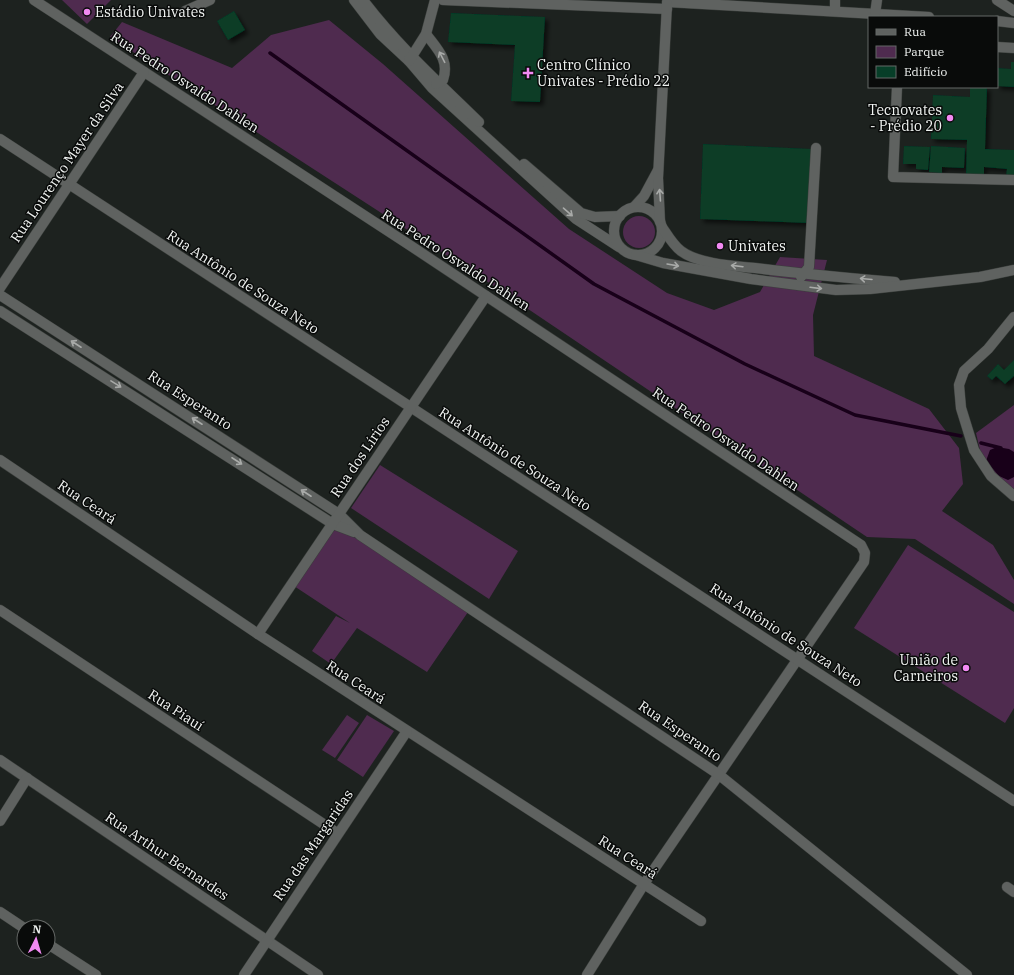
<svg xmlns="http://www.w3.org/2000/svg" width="1014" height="975" viewBox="0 0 1014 975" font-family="'IBM Plex Serif',serif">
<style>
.green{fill:#4f2b4f}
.water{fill:#180019}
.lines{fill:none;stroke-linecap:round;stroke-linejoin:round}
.stream{stroke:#180019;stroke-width:3.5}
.building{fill:#073e28;filter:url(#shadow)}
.minor-casing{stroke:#3b3f3c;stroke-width:11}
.minor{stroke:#5f6260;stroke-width:10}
.oneway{stroke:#a8aaa8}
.poi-dot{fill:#f28af3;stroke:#090b0a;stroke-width:1.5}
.labels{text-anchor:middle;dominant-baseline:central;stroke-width:3;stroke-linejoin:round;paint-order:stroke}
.poi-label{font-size:14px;fill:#f0f3f1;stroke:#090b0a;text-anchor:start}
.street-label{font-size:14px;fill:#f0f3f1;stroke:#090b0a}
</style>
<defs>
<filter id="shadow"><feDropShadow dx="3.5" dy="3.5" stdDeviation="2" flood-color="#0009"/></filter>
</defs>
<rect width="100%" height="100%" fill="#1d221f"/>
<g class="green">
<polygon points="62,0 111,0 87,24"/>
<polygon points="329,20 383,64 569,229 667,293 714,310 760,292 780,257 827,260 813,315 814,356 929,409 959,448 963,484 942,511 993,545 1014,580 1014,604 915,539 867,537 494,286 110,37 122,22 232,68 271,35"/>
<circle cx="639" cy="232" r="16"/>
<polygon points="1014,405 1014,489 1005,484 983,463 976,433"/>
<polygon points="380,465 518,551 489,599 351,508"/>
<polygon points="336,525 468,612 427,672 357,628 331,664 312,651 336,616 350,623 294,586"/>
<polygon points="908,545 1014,612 1014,708 1005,723 854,628"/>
<polygon points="347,715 359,723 335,758 322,750"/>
<polygon points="367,715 394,731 363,777 337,760"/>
</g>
<polygon class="water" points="997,447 1009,449 1014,452 1014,477 1008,480 999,476 986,461 990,450"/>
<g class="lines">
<g class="stream">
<polyline points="270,53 594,284 745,364 855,415 961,436"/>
<polyline points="981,443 1001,448"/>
</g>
</g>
<g class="building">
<polygon points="234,11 245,30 228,40 217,21"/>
<polygon points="451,13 545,17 540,102 511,101 515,45 448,42"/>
<polygon points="1011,62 1014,62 1014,87 997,86 997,68 1011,69"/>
<polygon points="970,87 987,87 985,149 1014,150 1014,177 1006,177 1007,169 984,167 984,176 966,176 967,140 931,139 933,95 970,97"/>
<polygon points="703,144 812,149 809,223 700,219"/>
<polygon points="904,146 930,147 928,170 916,169 916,164 903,164"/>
<polygon points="931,146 965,148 964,168 942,167 942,173 929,172"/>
<polygon points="1014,360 1014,376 1005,384 996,376 992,380 987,376 998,364 1004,370"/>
</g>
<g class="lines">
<g class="minor-casing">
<g id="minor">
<polyline points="34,0 411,246 861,545 865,553 864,562 644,884 587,975"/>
<polyline points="354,0 380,34 409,61 432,88 576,219 619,247"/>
<path d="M363,0C397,45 439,83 479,122"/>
<polyline points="443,0 667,9"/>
<polyline points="997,0 1014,11"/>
<polyline points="667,2 929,17"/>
<polyline points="185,11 210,0"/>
<polyline points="835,11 835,0"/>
<polyline points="875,14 877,0"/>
<polyline points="997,21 1014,23"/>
<path d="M426,34C437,49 450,60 443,80L436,84"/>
<polyline points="997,47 1014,48"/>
<polyline points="409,61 426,34 435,0"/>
<polyline points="897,87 893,177 1014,180"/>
<polyline points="0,139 1014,801"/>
<polyline points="524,164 581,213 595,217 620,216"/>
<circle cx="638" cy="231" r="24"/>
<polyline points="634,207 644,196 658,170"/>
<polyline points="660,222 658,178 667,4"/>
<path d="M662,227C668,236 673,245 681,251C698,264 734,266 755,268C802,274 848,278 895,282"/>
<polyline points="636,255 663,263 751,279 836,290 870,289 980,277 1014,270"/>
<polyline points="801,277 809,267 816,148"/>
<polyline points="0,288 144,72"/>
<polyline points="0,295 339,514 360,535 718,774 967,975"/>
<polyline points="0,311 333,524 354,532"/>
<polyline points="1014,317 988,349 964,371 959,385 961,408 974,450 991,476 1014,496"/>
<polyline points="0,460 258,634 701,921"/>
<polyline points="0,610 337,833"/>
<polyline points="258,634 486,296"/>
<polyline points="0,760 318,975"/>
<polyline points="0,821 27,778"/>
<polyline points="1007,887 1014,892"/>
<polyline points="0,912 24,928"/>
<polyline points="48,944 96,975"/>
<polyline points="244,975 407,731"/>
</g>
</g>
<use href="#minor" class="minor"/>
</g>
<defs><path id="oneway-shaft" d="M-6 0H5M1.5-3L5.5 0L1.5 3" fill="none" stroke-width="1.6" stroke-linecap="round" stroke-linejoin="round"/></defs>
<g class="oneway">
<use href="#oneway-shaft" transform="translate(442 57) rotate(-117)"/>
<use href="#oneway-shaft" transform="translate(660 195) rotate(-94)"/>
<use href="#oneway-shaft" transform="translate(568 212) rotate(41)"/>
<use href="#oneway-shaft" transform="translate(673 265) rotate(10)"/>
<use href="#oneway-shaft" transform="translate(737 266) rotate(-173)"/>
<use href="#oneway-shaft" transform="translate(866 279) rotate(-175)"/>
<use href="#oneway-shaft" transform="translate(816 288) rotate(7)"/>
<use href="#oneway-shaft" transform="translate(76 344) rotate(-147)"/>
<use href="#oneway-shaft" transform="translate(116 384) rotate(32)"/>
<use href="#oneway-shaft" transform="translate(197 421) rotate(-147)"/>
<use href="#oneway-shaft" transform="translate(237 461) rotate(33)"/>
<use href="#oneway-shaft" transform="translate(306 493) rotate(-147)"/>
</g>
<g class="poi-dot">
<circle cx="87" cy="12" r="4"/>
<path d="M526 67h4v4h4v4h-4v4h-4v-4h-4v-4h4z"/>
<circle cx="950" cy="118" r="4"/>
<circle cx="720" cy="246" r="4"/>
<circle cx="966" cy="668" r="4"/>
</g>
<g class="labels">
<g class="poi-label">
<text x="95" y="12">Estádio Univates</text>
<text x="537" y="65">Centro Clínico<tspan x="537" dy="16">Univates - Prédio 22</tspan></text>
<text x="942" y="110" text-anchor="end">Tecnovates<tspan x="942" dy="16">- Prédio 20</tspan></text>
<text x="728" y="246">Univates</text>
<text x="958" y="660" text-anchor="end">União de<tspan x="958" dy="16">Carneiros</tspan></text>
</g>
<g class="street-label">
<text transform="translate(185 82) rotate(33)">Rua Pedro Osvaldo Dahlen</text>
<text transform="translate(67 162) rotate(-56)">Rua Lourenço Mayer da Silva</text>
<text transform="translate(456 260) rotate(33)">Rua Pedro Osvaldo Dahlen</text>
<text transform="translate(243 282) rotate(33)">Rua Antônio de Souza Neto</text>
<text transform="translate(190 400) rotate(33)">Rua Esperanto</text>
<text transform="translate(726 439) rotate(34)">Rua Pedro Osvaldo Dahlen</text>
<text transform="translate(360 457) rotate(-56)">Rua dos Lírios</text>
<text transform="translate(515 459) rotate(33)">Rua Antônio de Souza Neto</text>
<text transform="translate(87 502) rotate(34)">Rua Ceará</text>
<text transform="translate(786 635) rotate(33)">Rua Antônio de Souza Neto</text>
<text transform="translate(356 682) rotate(33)">Rua Ceará</text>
<text transform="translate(176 710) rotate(33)">Rua Piauí</text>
<text transform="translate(680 731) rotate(34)">Rua Esperanto</text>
<text transform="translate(313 845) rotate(-56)">Rua das Margaridas</text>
<text transform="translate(167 856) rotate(34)">Rua Arthur Bernardes</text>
<text transform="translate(628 857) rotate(33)">Rua Ceará</text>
</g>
</g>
<rect x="868" y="16" width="130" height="72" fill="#090b0a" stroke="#656866"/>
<rect x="876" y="29" width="20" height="6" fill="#5f6260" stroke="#656866"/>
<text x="904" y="36" font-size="12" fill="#f0f3f1">Rua</text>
<rect x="876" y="46" width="20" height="12" fill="#4f2b4f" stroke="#656866"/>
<text x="904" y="56" font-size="12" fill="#f0f3f1">Parque</text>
<rect x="876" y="66" width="20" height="12" fill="#073e28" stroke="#656866"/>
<text x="904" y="76" font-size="12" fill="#f0f3f1">Edifício</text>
<g transform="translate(36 939) rotate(5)"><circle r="19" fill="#090b0a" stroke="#656866"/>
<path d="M0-3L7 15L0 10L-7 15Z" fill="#f28af3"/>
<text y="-6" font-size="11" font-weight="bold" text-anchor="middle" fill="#f0f3f1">N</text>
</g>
</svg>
